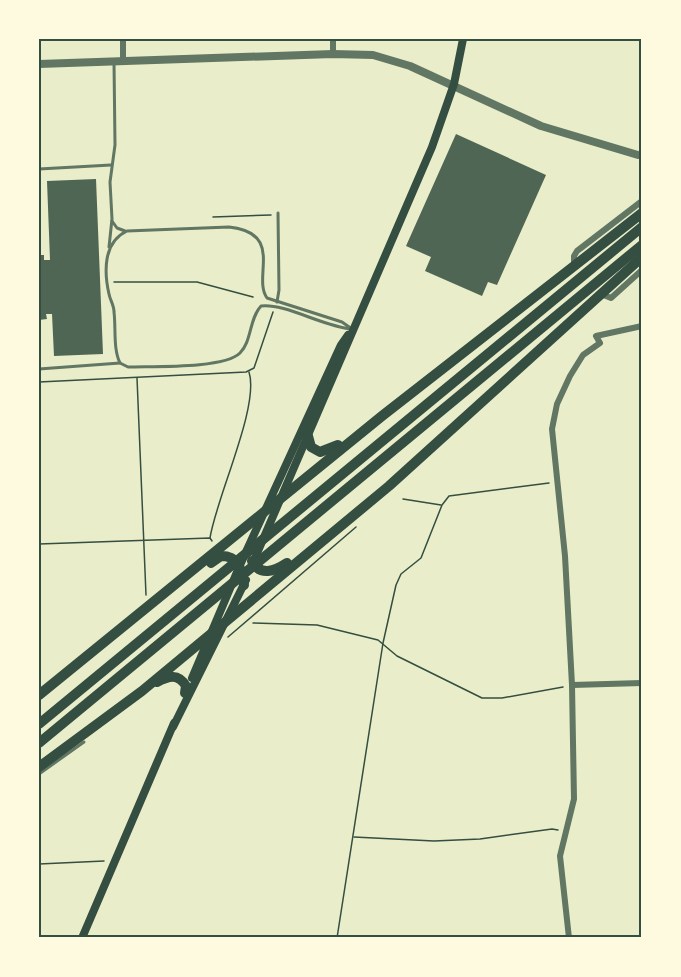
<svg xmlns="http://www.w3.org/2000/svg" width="681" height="977" viewBox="0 0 681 977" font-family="'Source Serif 4',serif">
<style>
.building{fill:#4f6655}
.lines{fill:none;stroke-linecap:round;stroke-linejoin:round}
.path{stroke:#344e41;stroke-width:1.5}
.service{stroke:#617663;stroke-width:3}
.minor{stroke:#617663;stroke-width:6}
.tertiary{stroke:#617663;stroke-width:8}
.secondary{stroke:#344e41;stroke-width:8}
.trunk{stroke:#344e41;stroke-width:10}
.neatline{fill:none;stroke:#344e41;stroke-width:2}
</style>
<rect width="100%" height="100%" fill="#e9edc9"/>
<g class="building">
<polygon points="456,134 546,175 497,285 488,282 482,296 425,271 431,257 406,246"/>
<polygon points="96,179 103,354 54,356 52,314 46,314 47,319 39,320 39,255 44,255 44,260 50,260 47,181"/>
</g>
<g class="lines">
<g class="path">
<polyline points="213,217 271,215"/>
<polyline points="114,282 197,282 253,297"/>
<polyline points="137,378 146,595"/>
<polyline points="39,382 246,372 254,368 273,312"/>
<polyline points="403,499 441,505"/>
<path d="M210,538C216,498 260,406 249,372"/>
<polyline points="39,544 210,538 212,541"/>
<polyline points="253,623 317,625 378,640 397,656 482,698 502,698 563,687"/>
<polyline points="228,637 356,527"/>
<polyline points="354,837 434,841 480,839 552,829 558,830"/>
<polyline points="39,864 104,861"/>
<polyline points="337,938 383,643 396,585 401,574 421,558 442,505 449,496 549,483"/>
</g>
<g class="service">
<polyline points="39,169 111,165"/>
<polyline points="112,221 117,228 125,231"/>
<path d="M229,227C285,233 252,277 267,298L342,322L352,329C324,327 285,303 261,306C249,319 252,341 240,353C224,369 151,366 128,367L120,363C113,349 116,328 114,312C114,305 110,300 109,294C104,272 103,242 127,231Z"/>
<polyline points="109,247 112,219 110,182 115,145 114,62"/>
<polyline points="277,302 279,290 278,213"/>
<polyline points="39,369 120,363"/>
<polyline points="39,774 84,742"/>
</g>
<g class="minor">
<polyline points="123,39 123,61"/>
<polyline points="333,39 333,54"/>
<polyline points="574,266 574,256 577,251 642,201"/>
<polyline points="601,294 611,298 642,270"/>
<polyline points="572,685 642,683"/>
<polyline points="569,938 560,856 574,799 572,685 565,556 552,429 557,404 570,376 583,355 600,343 596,336 642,326"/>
</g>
<polyline class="tertiary" points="39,64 333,54 373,55 410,66 541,126 638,155"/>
<g class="secondary">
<polyline points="252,565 432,147 454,84 463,39"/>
<polyline points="192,678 240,565 341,345 348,335"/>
<polyline points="173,727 246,580"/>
<polyline points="82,938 174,723"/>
</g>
<g class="trunk">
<polyline points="308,436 311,447 320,452 338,445"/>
<path d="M252,561C260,577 275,571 287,563"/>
<path d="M211,563L221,556C240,556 241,570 244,585"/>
<path d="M157,682C169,676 178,673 186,686L185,693"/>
<polyline points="39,695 382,416 642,213"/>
<polyline points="39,724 642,227"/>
<polyline points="39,743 642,245"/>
<polyline points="39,767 142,691 389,486 642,257"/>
</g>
</g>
<rect width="681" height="977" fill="none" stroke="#fefae0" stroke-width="81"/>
<rect x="40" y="40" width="600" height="896" class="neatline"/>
</svg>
